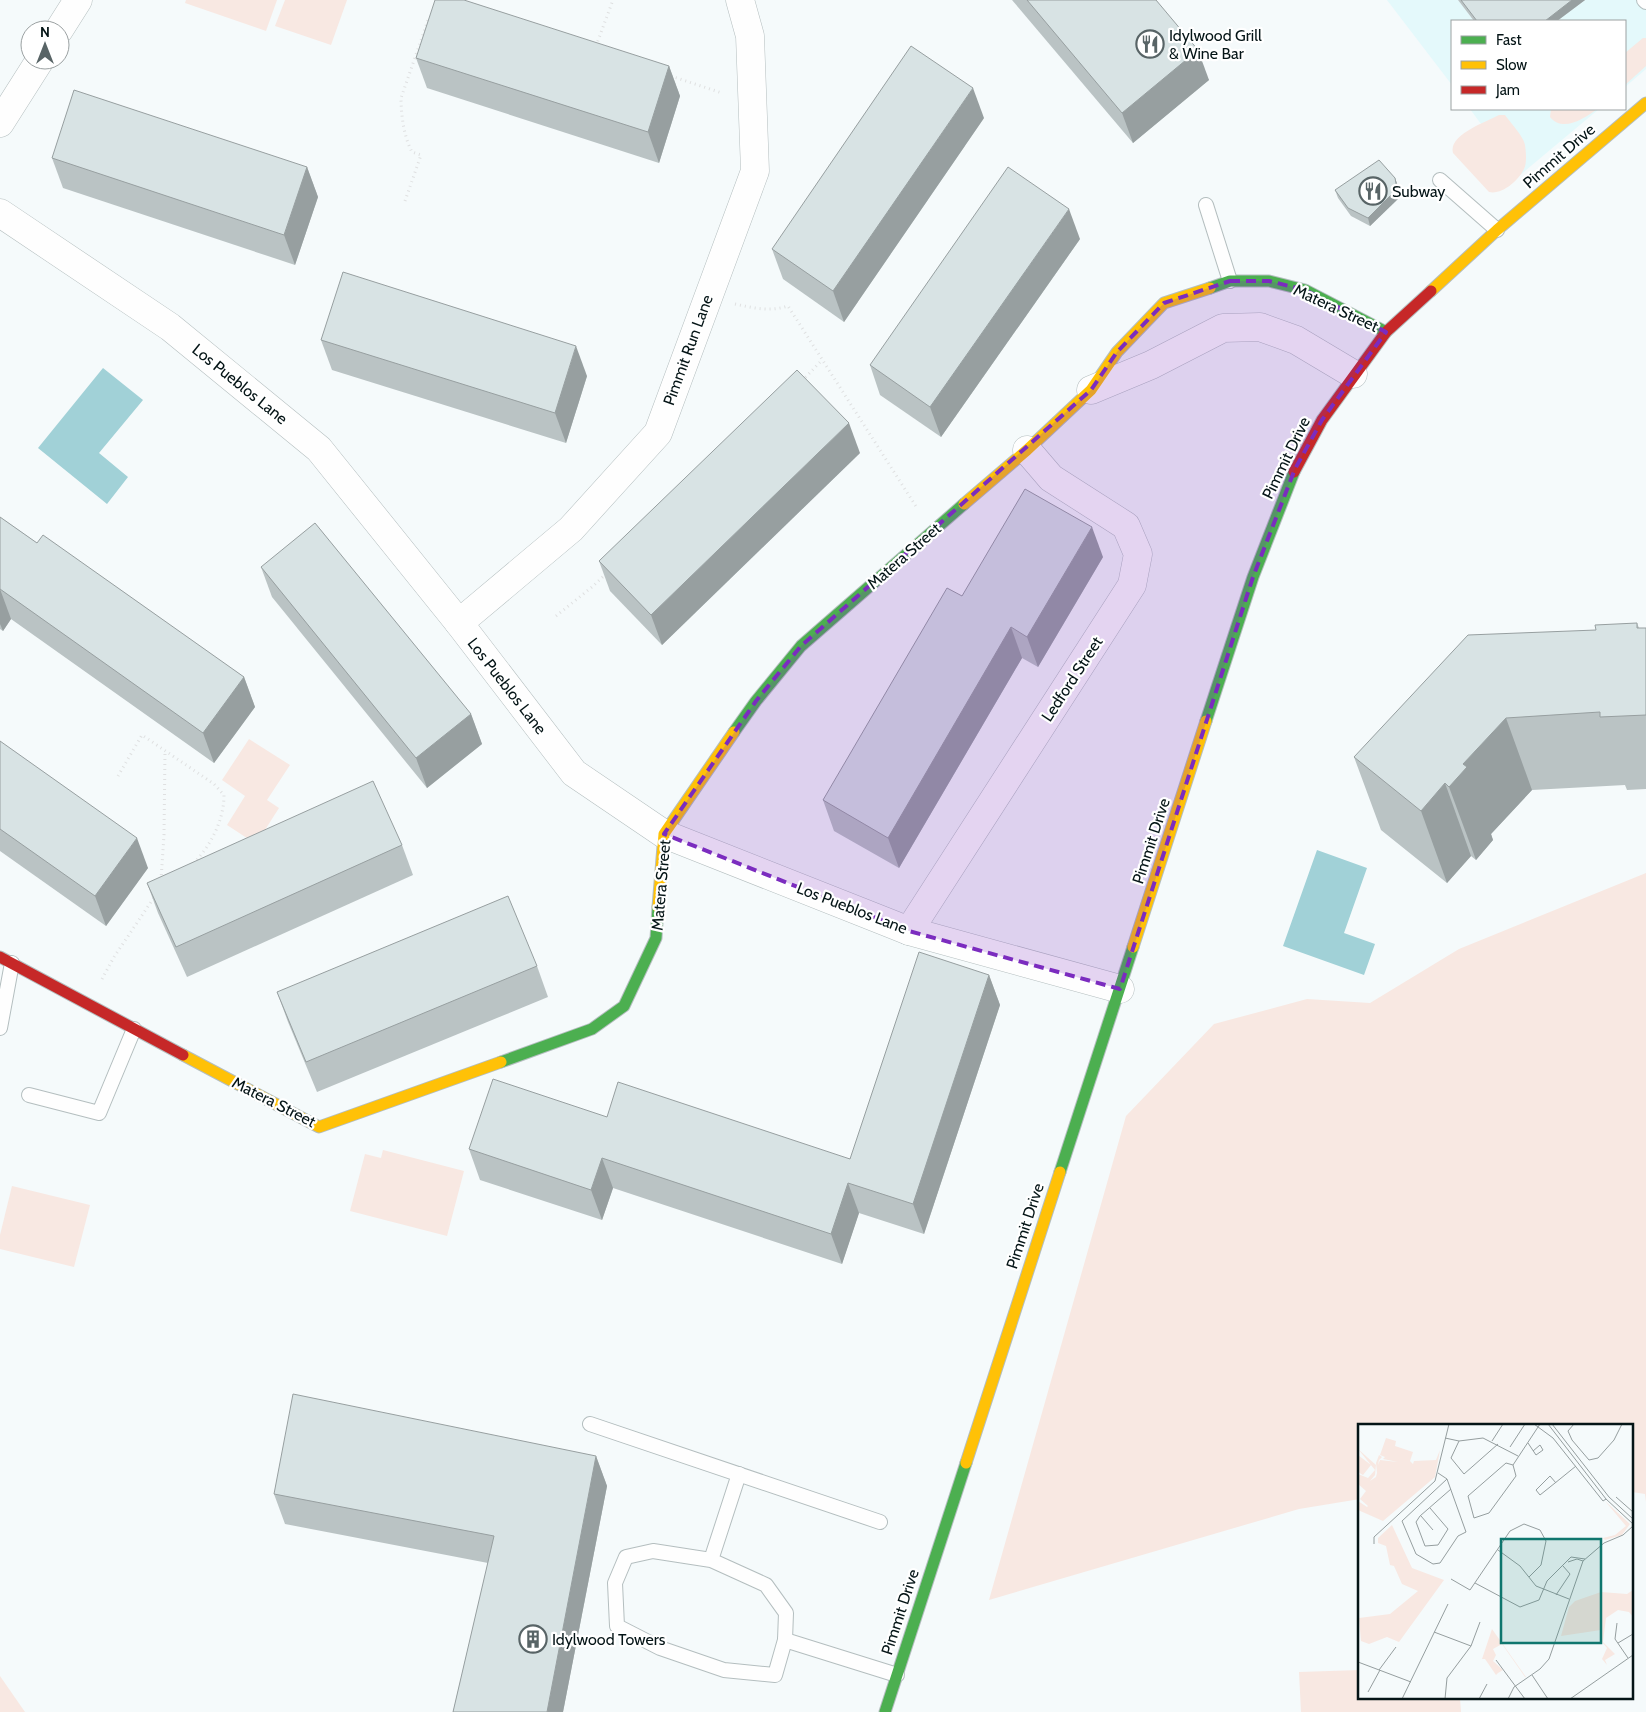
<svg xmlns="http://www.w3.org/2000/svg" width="1646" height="1712" viewBox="0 0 1646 1712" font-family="Cabin,sans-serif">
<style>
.built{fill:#e4f9fb}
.green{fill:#f8e8e2}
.water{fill:#a1d1d7}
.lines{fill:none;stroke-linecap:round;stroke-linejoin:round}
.lane-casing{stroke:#b4bebf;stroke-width:16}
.street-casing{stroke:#b4bebf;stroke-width:29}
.fast-casing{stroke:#b4bebf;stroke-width:13}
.slow-casing{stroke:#b4bebf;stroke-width:13}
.jam-casing{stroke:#b4bebf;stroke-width:13}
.path{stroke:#dfe0e1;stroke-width:3;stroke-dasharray:1 4;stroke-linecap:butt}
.lane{stroke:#fefefe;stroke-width:14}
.street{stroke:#fefefe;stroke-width:28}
.fast{stroke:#4caf50;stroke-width:11}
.slow{stroke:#ffc107;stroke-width:11}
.jam{stroke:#c62828;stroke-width:11}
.wall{fill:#bac3c4}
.shaded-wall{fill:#979fa0}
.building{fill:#d8e3e4;stroke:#979fa0}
.marked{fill:#7b2cbf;fill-opacity:0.2;stroke:#7b2cbf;stroke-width:4;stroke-dasharray:10 6;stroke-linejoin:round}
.labels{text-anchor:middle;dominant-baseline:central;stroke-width:4.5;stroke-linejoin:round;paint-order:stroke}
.poi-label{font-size:16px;fill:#041416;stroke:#fff;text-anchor:start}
.street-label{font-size:16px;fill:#041416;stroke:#fff}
.inset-road{fill:none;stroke:#959e9f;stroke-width:1}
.view{fill:#0f766e;fill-opacity:0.15;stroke:#0f766e;stroke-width:2.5}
.inset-edge{fill:none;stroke:#041416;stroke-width:2.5}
</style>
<rect width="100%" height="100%" fill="#f5fafb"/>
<g class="built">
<polygon points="1387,0 1458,0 1474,21 1452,21 1452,85"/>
<polygon points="1585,0 1646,0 1646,69 1625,87 1625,21 1557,21"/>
<polygon points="1470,109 1599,109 1519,176"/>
</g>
<g class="green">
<polygon points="186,0 277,0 266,31 185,3"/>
<polygon points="285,0 347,0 331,45 275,26"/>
<polygon points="1643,38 1646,38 1646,66 1625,85 1625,53"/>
<path d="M1551,109H1597C1585,118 1563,133 1550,117Z"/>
<path d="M1499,115H1505C1510,122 1524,137 1525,145C1526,152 1527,163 1524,169C1518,181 1502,195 1489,192L1453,153C1448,135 1486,122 1499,115Z"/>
<polygon points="249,739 290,765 267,800 279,808 256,844 227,825 245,796 222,780"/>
<polygon points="1646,873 1646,1502 1645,1494 1632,1492 1632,1426 1360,1426 1360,1499 1299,1509 989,1600 1126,1116 1214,1024 1307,999 1370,1003 1459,949"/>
<polygon points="383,1150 464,1171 447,1236 350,1211 365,1154 381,1158"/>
<polygon points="12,1186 90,1205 74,1267 0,1249 0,1235"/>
<polygon points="1360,1670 1360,1698 1460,1698 1461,1712 1301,1712 1299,1672"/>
<polygon points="0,1676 25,1712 0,1712"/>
</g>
<g class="water">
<polygon points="103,368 143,400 99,453 128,477 107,504 38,448"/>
<polygon points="1317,850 1367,868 1344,933 1375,944 1364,975 1283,946"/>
</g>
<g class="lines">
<g class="lane-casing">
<g id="lane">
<polyline points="1644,0 1646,2"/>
<polyline points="1440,180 1497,230"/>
<polyline points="1206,205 1230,281"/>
<polyline points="0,1028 12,963"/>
<polyline points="29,1095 99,1113 134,1029"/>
<polyline points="590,1424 880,1522"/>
<polyline points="711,1560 653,1551 626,1557 615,1583 617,1626 660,1648 724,1670 775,1675 785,1640 786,1613 766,1585 711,1560 739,1474"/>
<polyline points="785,1640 897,1675"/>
</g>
</g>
<g class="street-casing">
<g id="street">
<polyline points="59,30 78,0"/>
<polyline points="0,123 40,60"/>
<polyline points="0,213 170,327 319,449 459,623 574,773 664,834 889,923 909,931 1120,989"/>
<polyline points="1091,390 1151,365 1223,328 1260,327 1296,340 1353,374"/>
<polyline points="459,623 571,529 658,433 755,171 750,36 740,0"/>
<polyline points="909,931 1132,585 1138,554 1126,526 1051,478 1027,450"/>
</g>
</g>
<g class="fast-casing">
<g id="fast">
<polyline points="1210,288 1230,281 1269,281 1305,290 1386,332"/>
<polyline points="1206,721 1253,577 1294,472"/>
<polyline points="734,732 756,701 801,646 964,504"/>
<polyline points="501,1062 592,1029 624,1006 656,938 658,907"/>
<polyline points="1060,1172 1133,947"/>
<polyline points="885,1712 966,1463"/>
</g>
</g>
<g class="slow-casing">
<g id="slow">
<polyline points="1431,291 1497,230 1646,103"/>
<polyline points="964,504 1027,450 1091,390 1117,352 1164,303 1210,288"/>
<polyline points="658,907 664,834 734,732"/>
<polyline points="1133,947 1206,721"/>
<polyline points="183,1055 319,1127 501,1062"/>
<polyline points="966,1463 1060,1172"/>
</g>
</g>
<g class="jam-casing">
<g id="jam">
<polyline points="1294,472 1322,420 1386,332 1431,291"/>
<polyline points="0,957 183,1055"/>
</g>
</g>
<g class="path">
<polyline points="596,46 613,0"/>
<polyline points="671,76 722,93"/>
<path d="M405,201L421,155L412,152C404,137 401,115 401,98L429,17"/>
<path d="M735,304C753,308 770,312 788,306L917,508"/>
<polyline points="802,381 822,360"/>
<polyline points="556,616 592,587 607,573"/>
<path d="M118,776L142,735L214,784L224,795C224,820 211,845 194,863"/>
<polyline points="161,880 164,835 165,751"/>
<polyline points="102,979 114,957 155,896"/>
</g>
<use href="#lane" class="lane"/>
<use href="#street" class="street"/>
<use href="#fast" class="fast"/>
<use href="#slow" class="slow"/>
<use href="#jam" class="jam"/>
</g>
<g class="wall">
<polygon points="1012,0 1156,0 1209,80 1133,143"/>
<polygon points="1458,0 1585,0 1557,21 1474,21"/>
<polygon points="416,58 669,66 680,96 659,163 427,88"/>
<polygon points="984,118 844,322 783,279 772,249"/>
<polygon points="52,158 307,167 318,197 295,265 63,188"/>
<polygon points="1398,186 1400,197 1370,226 1351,216 1338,198 1335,190"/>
<polygon points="1080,239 941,437 880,395 870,365"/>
<polygon points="321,340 587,376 566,443 332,370"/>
<polygon points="860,453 662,645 610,591 599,561"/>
<polygon points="0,517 37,543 244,677 255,707 214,763 11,619 3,631 0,629"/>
<polygon points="1103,557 1038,667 1022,658 899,868 834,831 823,800 962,596"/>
<polygon points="261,567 471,714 482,744 427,788 272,597"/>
<polygon points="1637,623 1639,628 1646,628 1646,789 1627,790 1625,785 1532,790 1491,834 1493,840 1476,860 1471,856 1447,883 1381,830 1354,757 1596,630"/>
<polygon points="0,741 148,868 106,926 0,851"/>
<polygon points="402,845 413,875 187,977 158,913 147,883"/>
<polygon points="537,966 548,997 317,1092 288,1022 277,992"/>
<polygon points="989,975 1000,1005 924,1234 859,1213 842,1264 613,1188 602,1220 480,1180 469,1149 607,1117 850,1159"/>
<polygon points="596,1456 607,1486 563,1712 453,1712 488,1563 285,1524 274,1494"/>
</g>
<g class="shaded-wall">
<polygon points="1572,0 1585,0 1557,21 1545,21"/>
<polygon points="1198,50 1209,80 1133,143 1122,113"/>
<polygon points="669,66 680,96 659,163 648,132"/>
<polygon points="973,88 984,118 844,322 833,291"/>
<polygon points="307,167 318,197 295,265 284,235"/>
<polygon points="1395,178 1398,186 1400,197 1370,226 1368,218"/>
<polygon points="1069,209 1080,239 941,437 930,407"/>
<polygon points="576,346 587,376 566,443 555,413"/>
<polygon points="849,423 860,453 662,645 651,615"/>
<polygon points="1092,527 1103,557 1038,667 1027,637"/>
<polygon points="0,589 11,619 3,631 0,624"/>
<polygon points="1011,627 1022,658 899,868 888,838"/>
<polygon points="244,677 255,707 214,763 203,733"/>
<polygon points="471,714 482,744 427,788 416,758"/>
<polygon points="1506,718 1532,790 1491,834 1493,840 1476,860 1449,787 1463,764"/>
<polygon points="1445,783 1471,856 1447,883 1421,811"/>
<polygon points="137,838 148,868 106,926 95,896"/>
<polygon points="989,975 1000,1005 924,1234 913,1204"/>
<polygon points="602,1158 613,1188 602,1220 591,1190"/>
<polygon points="848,1183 859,1213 842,1264 831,1234"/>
<polygon points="596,1456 607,1486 563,1712 547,1712"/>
</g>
<g class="building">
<polygon points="435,0 464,0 669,66 648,132 416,58"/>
<polygon points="1027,0 1156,0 1198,50 1122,113"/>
<polygon points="1461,0 1572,0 1545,21 1477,21"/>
<polygon points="911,46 973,88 833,291 772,249"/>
<polygon points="74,90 307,167 284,235 52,158"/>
<polygon points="1379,160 1395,178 1397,189 1368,218 1348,208 1335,190"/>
<polygon points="1008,167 1069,209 930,407 870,365"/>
<polygon points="343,272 576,346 555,413 321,340"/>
<polygon points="797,370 849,423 651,615 599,561"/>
<polygon points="1025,489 1092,527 1027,637 1011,627 888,838 823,800 947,588 962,596"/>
<polygon points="0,517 37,543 43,535 244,677 203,733 0,589"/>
<polygon points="315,523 471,714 416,758 261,567"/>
<polygon points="1637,623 1637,628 1646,628 1646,715 1600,717 1600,712 1506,718 1463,764 1467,767 1449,787 1445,783 1421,811 1354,757 1468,635 1596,630 1595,625"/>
<polygon points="0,741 137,838 95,896 0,829"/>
<polygon points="373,781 402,845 176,947 147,883"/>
<polygon points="508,896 537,966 306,1062 277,992"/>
<polygon points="919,952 989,975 913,1204 848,1183 831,1234 602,1158 591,1190 469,1149 493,1079 607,1117 618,1082 850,1159"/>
<polygon points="293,1394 596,1456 547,1712 453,1712 494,1536 274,1494"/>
</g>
<path class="marked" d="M1230,281H1269L1305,290L1386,332L1322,420L1295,469L1253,577L1120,989L909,931L664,834L756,701L801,646L1091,390L1117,352L1164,303Z"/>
<defs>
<g id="restaurant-ring" transform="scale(1.4375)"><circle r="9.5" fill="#fff" stroke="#586466" stroke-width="1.5"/><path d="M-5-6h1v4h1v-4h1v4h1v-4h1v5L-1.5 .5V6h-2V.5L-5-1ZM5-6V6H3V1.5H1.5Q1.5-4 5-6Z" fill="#586466"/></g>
<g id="building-ring" transform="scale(1.4375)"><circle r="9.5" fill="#fff" stroke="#586466" stroke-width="1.5"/><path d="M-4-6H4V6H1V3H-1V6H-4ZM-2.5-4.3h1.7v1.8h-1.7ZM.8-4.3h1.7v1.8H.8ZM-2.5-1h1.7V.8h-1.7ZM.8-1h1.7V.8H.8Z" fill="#586466"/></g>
</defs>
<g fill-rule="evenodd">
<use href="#restaurant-ring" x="1150" y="44"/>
<use href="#restaurant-ring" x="1373" y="191"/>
<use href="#building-ring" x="533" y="1639"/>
</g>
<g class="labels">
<g class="poi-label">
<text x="1169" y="35">Idylwood Grill<tspan x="1169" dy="18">&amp; Wine Bar</tspan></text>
<text x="1392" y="191">Subway</text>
<text x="552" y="1639">Idylwood Towers</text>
</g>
<g class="street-label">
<text transform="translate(1559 156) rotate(-41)">Pimmit Drive</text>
<text transform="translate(1336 308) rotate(25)">Matera Street</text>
<text transform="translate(688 350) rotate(-70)">Pimmit Run Lane</text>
<text transform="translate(240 384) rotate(39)">Los Pueblos Lane</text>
<text transform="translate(1286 458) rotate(-64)">Pimmit Drive</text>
<text transform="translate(904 556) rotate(-41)">Matera Street</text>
<text transform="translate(1072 679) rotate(-57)">Ledford Street</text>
<text transform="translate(507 686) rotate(52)">Los Pueblos Lane</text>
<text transform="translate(1151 841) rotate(-72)">Pimmit Drive</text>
<text transform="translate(661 885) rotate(-85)">Matera Street</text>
<text transform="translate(852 908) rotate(21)">Los Pueblos Lane</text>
<text transform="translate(274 1102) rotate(27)">Matera Street</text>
<text transform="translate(1025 1226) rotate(-72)">Pimmit Drive</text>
<text transform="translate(900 1612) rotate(-72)">Pimmit Drive</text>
</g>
</g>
<g transform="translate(1358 1424)">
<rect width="275" height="275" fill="#f5fafb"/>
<path d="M28,14L38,17L37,22L55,28L52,37L55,40L56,37L78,36L82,26L77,53L25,97L0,86V77L9,83L10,82L2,75L8,67L0,60V50L10,54L17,46L0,25L18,41L17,51L12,57L18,53L19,49L18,39L21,31L24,33L21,36L20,41L22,36L40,38L25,35L27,33L22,31ZM0,31L13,41L5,51L0,48ZM247,77L272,100L264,111L247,116L245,114L257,111L268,102ZM34,101L54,144L86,156L41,218L29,213L11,220L3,217L1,194L32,190L60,167L44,160L36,142L32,141L28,122L20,119V114ZM275,166V193L271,188L260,186L248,194L245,218L257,230L247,236L249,241L244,235L249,224L244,218L243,206L203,212L211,183L217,177L243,168L269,170ZM134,205L168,253H167L144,220L135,225L138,231L135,237L145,246L140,249L138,251L127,235H124Z" fill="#f8e8e2"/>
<path class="inset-road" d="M176,0L195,14L245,77L248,75M190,0L248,75L275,100M194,0L251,73L275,95M216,0L210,7L214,16L231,36L240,34L256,16L264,0M87,14L101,17L125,14L160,32M101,17L93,34L106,50L140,20M134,17L145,0M170,19L178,31L185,26L182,21L175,27M152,23L167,0M148,39L155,41L158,52L131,89L116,94L110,72ZM155,41L182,0M80,49L89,55L44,97L58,130L75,140L82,139L100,112L108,108L89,55M198,59L192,52L178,66L182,71L202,55L218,42M258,73L275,88M72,84L90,105L80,121L67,122L58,98L62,92L93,65M63,92L75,106M16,120V113L77,57L91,0M140,126L162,142L178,162L211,175M210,138L219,135L225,137M93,155L112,166L152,107L166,100L182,106L188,117L183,141L171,153M117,159L162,183L181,176L189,157L213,133L227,135M198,171L212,150L205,142M259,199L257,215L270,234M76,208L113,222M260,219L275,210M138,236L167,275M0,238L53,258M21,246L38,223M174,251L190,275M10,268L22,246M44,275L90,180M87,275L89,254L113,222L122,198M121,275L129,260M150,275L156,263L182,245L191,235L225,137L246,119L265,111L275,102M212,275L275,231"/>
<path class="view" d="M143,115H243V219H143Z"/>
<rect width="275" height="275" class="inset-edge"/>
</g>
<rect x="1451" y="20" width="175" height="90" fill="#ffffff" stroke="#9ba1a2"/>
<rect x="1461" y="36" width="25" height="8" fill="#4caf50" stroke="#9ba1a2"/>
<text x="1496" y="45" font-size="15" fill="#041416">Fast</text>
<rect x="1461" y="61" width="25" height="8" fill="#ffc107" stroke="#9ba1a2"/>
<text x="1496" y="70" font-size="15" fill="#041416">Slow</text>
<rect x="1461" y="86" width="25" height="8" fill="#c62828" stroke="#9ba1a2"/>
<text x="1496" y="95" font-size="15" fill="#041416">Jam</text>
<g transform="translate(45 45)"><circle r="24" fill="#ffffff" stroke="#9ba1a2"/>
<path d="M0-4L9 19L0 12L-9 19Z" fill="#586466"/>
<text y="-8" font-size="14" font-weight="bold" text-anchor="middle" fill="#041416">N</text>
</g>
</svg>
